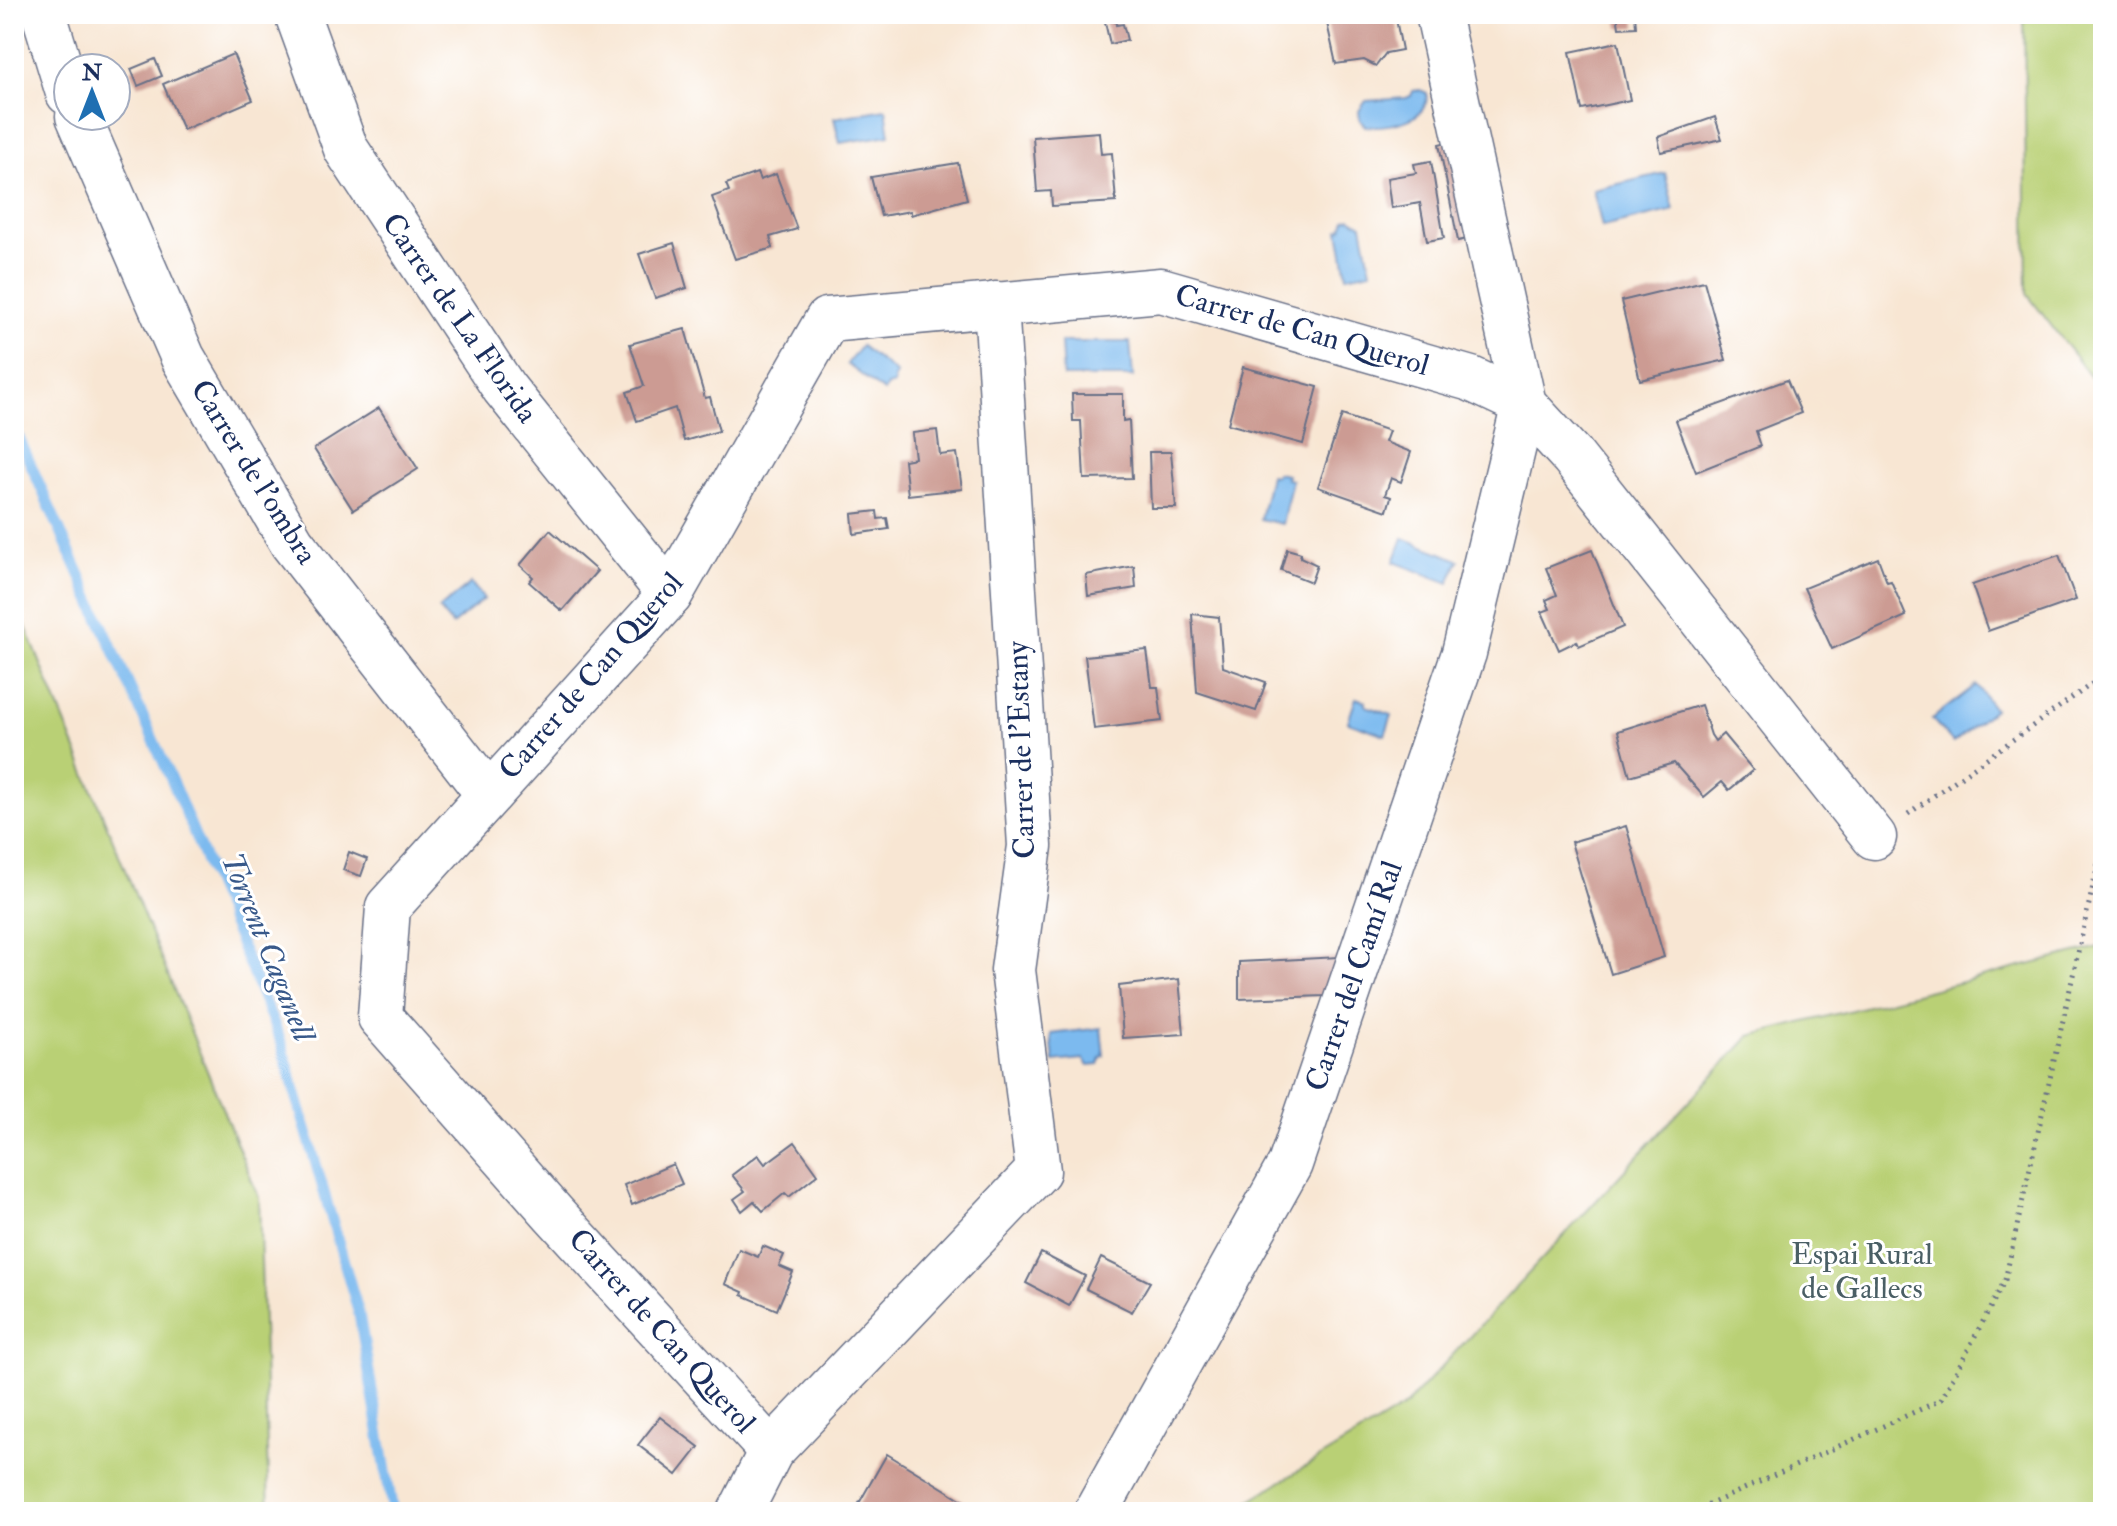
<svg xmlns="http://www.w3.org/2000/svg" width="2117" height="1526" viewBox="0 0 2117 1526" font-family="'IM FELL Double Pica',serif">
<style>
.green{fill:#b9d074;stroke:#6a8069;stroke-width:2}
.water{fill:#7cbaef;stroke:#4c74a6;stroke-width:2}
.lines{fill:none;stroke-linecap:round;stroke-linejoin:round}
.stream{stroke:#7cbaef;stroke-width:11}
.building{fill:#cc9b93}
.minor-casing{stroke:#686f87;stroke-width:47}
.path{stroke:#686f87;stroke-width:5;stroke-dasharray:2 6;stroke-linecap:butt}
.minor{stroke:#fff;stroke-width:44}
.labels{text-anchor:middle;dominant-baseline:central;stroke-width:6;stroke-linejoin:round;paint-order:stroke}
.street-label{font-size:30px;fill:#1b2f5e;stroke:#fff}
.park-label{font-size:30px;fill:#4a5f65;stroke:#fff}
.water-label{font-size:32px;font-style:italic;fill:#38598a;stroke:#fff}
</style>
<rect width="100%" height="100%" fill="#fff"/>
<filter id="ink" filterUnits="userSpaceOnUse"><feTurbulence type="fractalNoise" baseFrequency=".0125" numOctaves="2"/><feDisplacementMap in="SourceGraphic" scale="16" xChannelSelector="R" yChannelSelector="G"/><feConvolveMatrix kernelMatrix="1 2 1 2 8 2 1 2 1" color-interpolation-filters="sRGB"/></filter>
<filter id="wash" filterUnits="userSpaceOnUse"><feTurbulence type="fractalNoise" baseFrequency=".006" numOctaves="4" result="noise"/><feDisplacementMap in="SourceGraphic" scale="32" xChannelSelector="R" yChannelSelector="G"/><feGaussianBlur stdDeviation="1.8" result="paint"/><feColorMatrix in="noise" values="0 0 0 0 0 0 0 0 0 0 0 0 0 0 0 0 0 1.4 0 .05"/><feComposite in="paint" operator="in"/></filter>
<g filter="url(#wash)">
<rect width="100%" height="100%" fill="#f8e6d3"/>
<g class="green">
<polygon points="2024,14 2103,14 2103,393 2027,294"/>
<polygon points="14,598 259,1198 269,1512 14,1512"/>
<polygon points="2103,946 2103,1512 1231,1512 1405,1406 1750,1036"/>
</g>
<g class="water">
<path d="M1420,90L1427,93C1429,123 1386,127 1365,126L1360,120L1359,111L1366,101L1406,98L1411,96L1413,91Z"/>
<polygon points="886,109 890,135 840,143 834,118"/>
<polygon points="1665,173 1674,210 1602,227 1593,190"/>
<polygon points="1351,218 1362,225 1371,271 1347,276 1339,230 1342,229 1345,220"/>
<polygon points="1061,342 1130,342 1133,377 1063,377"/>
<polygon points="861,346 897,374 894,378 894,384 887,386 884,392 847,364"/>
<polygon points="1276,473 1287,475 1286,479 1292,480 1282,524 1260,519 1270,475 1275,476"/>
<polygon points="1403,538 1459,560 1449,583 1394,562"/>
<polygon points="471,583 484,599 452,625 439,609"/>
<polygon points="1976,685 1994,709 1953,743 1932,719"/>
<polygon points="1356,698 1366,701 1366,706 1392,715 1385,735 1348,722"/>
<polygon points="1101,1028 1104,1056 1101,1057 1099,1065 1088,1066 1083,1059 1054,1062 1051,1034"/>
</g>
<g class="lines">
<polyline class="stream" points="14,427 178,795 280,1039 359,1314 393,1512"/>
</g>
<g id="blocks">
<g class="building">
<polygon points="1204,14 1230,14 1230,15 1206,21"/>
<polygon points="1325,14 1395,14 1402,50 1386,53 1376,66 1364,60 1336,64"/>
<polygon points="1617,14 1635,14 1636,27 1619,28"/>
<polygon points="1115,18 1116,25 1123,24 1127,40 1110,44 1105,22"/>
<polygon points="1618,42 1630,100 1582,110 1570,52"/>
<polygon points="233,54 253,100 183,130 163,84"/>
<polygon points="155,59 162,76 138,86 131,69"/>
<polygon points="1715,117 1722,139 1661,152 1658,137"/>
<polygon points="1099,132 1101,154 1112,153 1116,202 1052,206 1051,191 1037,192 1033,137"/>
<polygon points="1448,142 1467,239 1458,241 1439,144"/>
<polygon points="1431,161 1444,238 1427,241 1420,203 1391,208 1387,178 1416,173 1414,164"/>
<polygon points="958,163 967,199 911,215 911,211 881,216 871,177"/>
<polygon points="757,173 760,180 776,174 797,229 770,237 773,248 735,259 712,197 729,191 726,184"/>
<polygon points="674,243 687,288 655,298 639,254"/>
<polygon points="1704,281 1726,360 1640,380 1621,301"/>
<polygon points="685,329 705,398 710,397 719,431 684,441 675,408 637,421 627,392 644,386 630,344"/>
<polygon points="1243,367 1318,387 1303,444 1228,424"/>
<polygon points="1787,380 1801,413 1756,431 1761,446 1696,472 1676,420"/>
<polygon points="1072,394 1123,394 1123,421 1129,420 1132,478 1084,479 1081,421 1073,421"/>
<polygon points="379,408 418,469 353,510 314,449"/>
<polygon points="1342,415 1389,431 1385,442 1411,452 1401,482 1391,478 1385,495 1391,497 1387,511 1318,487"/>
<polygon points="937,430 940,455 957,453 962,489 908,495 904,460 915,458 912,433"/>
<polygon points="1149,452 1171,452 1176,508 1151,508"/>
<polygon points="877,511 878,519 887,518 889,529 854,534 852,514"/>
<polygon points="550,530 597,571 562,611 529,582 533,577 520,565"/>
<polygon points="1287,549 1301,553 1300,557 1317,565 1311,582 1281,570"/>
<polygon points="1592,550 1623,627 1579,646 1577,641 1559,650 1542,612 1550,609 1546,600 1557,595 1546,568"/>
<polygon points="2059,555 2076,600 1988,631 1972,585"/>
<polygon points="1878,558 1887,582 1891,581 1906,616 1832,649 1804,588"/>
<polygon points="1134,566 1136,588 1088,596 1086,575"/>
<polygon points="1192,614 1219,617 1223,667 1266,682 1256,711 1197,692"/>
<polygon points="1147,650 1152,687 1158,687 1162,721 1094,729 1085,656"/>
<polygon points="1701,705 1711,735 1715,741 1723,734 1753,770 1729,790 1722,782 1704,797 1674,763 1630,776 1618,731"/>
<polygon points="1626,826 1664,957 1611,974 1571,842"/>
<polygon points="349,852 367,859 361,876 343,870"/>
<polygon points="1339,957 1325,996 1239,999 1239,962"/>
<polygon points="1179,979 1184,1034 1123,1038 1119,986"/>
<polygon points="795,1142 818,1174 789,1197 785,1193 763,1211 754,1201 742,1211 734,1199 745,1191 732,1175 758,1155 765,1164"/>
<polygon points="673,1164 682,1184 632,1205 624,1185"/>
<polygon points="763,1246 784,1255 779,1266 793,1272 777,1310 742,1295 743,1292 725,1284 739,1249 758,1257"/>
<polygon points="1041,1253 1085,1276 1069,1306 1026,1283"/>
<polygon points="1101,1258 1150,1282 1132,1312 1086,1289"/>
<polygon points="660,1417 699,1447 677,1475 638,1445"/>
<polygon points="887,1454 982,1512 871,1512 858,1505"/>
</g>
</g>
</g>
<g filter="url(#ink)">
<use href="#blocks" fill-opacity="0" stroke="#686f87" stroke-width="2"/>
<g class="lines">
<g class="minor-casing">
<g id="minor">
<polyline points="44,14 68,93"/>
<polyline points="297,14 346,149 504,388 670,595"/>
<polyline points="1438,14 1524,404 1572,456 1874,837"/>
<polyline points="78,116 183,358 292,543 488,794"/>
<polyline points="771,1451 553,1213 380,1017 388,907 670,595 827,320 1161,290 1471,379 1524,404"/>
<polyline points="740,1512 771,1451 1038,1171 1013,970 1030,846 996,304"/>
<polyline points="1096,1512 1290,1164 1464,653 1524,404"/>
</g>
</g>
<g class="path">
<polyline points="1908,814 2103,676"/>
<polyline points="1693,1512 1941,1400 2005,1280 2103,841"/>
</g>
<use href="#minor" class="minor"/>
</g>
</g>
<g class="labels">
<g class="street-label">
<text transform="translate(460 318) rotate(55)">Carrer de La Florida</text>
<text transform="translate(1302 330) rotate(16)">Carrer de Can Querol</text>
<text transform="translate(254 472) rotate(58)">Carrer de l'ombra</text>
<text transform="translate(591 676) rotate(-49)">Carrer de Can Querol</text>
<text transform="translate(1021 750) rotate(-92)">Carrer de l'Estany</text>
<text transform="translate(1354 976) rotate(-71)">Carrer del Camí Ral</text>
<text transform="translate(662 1331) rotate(48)">Carrer de Can Querol</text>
</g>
<g class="park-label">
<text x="1862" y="1254">Espai Rural<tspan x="1862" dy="34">de Gallecs</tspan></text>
</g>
<g class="water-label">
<text transform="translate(268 947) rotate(68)">Torrent Caganell</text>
</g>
</g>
<rect width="2117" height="1526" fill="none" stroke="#fff" stroke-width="48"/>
<g transform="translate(92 92)"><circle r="38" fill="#ffffff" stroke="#a4acbf" stroke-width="2"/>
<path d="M0-6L14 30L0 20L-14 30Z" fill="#1f6fb2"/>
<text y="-12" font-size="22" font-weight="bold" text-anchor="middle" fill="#1b2f5e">N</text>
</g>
</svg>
